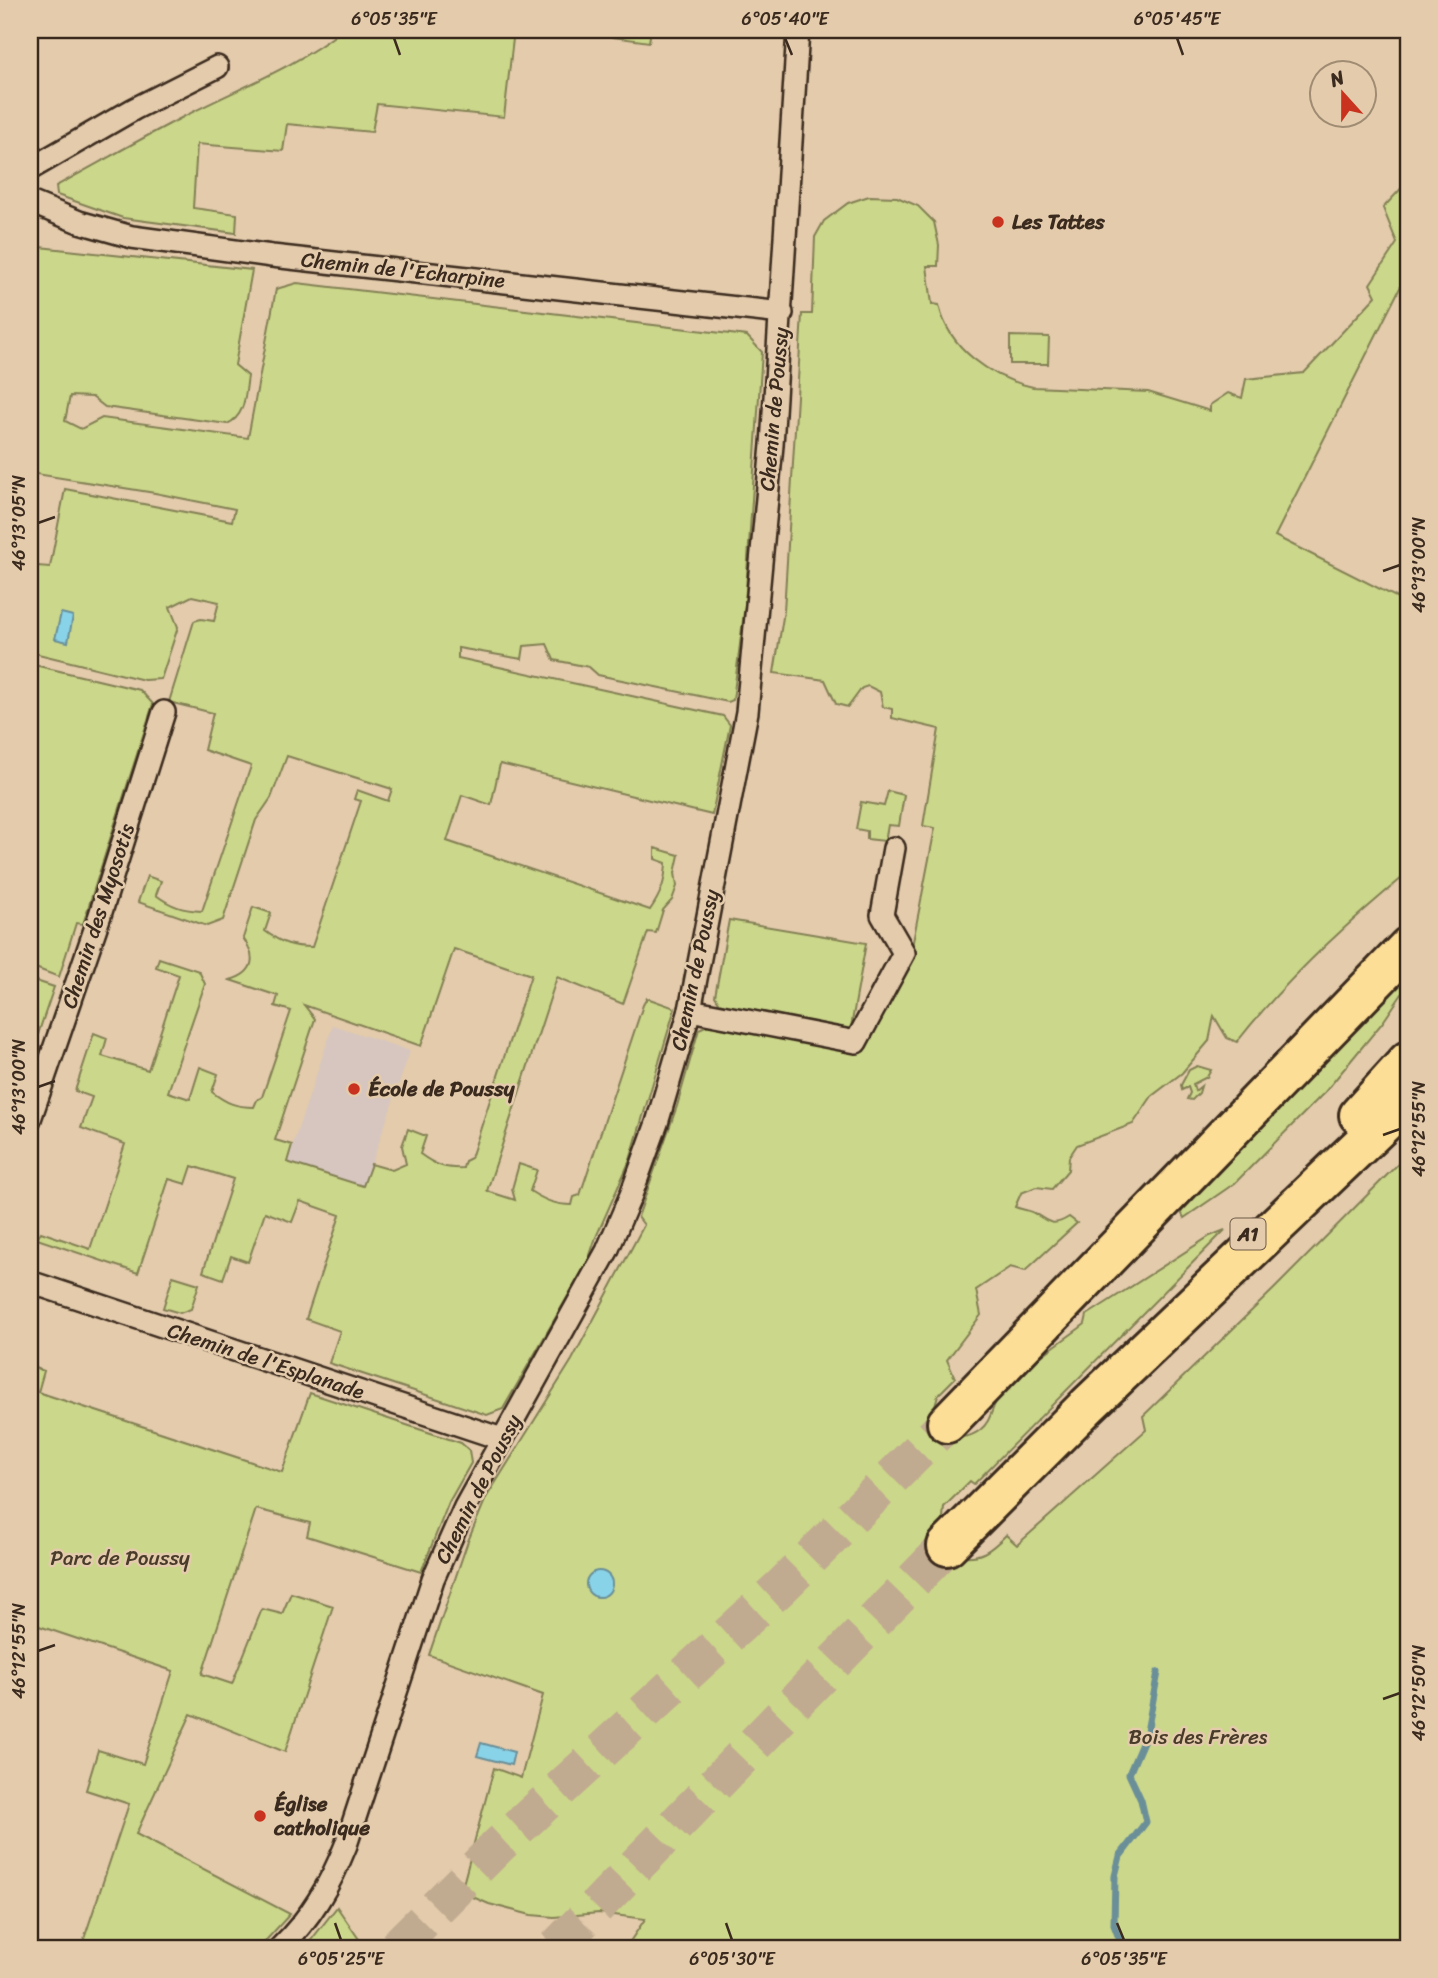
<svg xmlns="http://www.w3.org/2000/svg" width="1438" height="1978" viewBox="0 0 1438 1978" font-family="Sriracha,sans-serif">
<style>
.built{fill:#d6c6bf}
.green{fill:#cbd78a;stroke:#838054;stroke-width:2;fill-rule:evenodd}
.water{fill:#89d3e9;stroke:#6a8f98;stroke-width:2}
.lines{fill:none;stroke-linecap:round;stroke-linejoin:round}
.stream{stroke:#6a8f98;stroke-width:7}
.motorway-tunnel{stroke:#c1ab90;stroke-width:38;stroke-dasharray:38 19;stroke-linecap:butt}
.minor-casing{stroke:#3b2a1e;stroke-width:26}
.motorway-casing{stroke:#3b2a1e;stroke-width:44}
.minor{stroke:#e3cbac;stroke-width:21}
.motorway{stroke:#fdde96;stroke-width:38}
.ticks{fill:none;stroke:#3b2a1e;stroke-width:2.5}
.poi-dot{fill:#c8321e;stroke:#e3cbac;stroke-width:2.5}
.labels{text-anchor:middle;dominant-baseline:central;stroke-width:5;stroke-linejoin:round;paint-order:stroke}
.shield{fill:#e3cbac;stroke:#6d5a49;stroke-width:2}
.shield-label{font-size:19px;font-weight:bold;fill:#3b2a1e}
.poi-label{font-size:21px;font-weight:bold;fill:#3b2a1e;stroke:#e3cbac;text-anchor:start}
.street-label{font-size:21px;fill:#3b2a1e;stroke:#e3cbac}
.park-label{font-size:21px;fill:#493b29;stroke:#e3cbac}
.neatline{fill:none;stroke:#3b2a1e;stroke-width:2.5}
.ticks-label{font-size:18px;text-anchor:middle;fill:#3b2a1e}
</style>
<rect width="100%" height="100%" fill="#e3cbac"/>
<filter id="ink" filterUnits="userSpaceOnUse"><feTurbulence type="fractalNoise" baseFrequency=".0143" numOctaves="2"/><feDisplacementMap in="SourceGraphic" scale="14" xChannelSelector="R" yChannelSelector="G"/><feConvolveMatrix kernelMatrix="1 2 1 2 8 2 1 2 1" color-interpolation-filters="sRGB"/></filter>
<g filter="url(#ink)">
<polygon class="built" points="333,1025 410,1051 364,1186 287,1162"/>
<g class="green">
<path d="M342,30H514L504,117L377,104L372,132L287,124L283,151L197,144L193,208L237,214L236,233L123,218L57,195L56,186C99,163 140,139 183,117C236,89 295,68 342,30Z"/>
<polygon points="562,30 651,30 649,42"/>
<path d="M1408,181V272L1275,536L1408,603V873C1347,923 1286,979 1237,1042L1227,1038L1214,1016L1209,1041L1182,1073L1152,1096L1133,1124L1077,1145L1069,1157L1068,1170L1052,1189L1036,1187L1021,1193L1015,1207C1020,1209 1027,1210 1032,1212C1048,1220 1050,1229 1069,1217L1077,1223L1025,1271L1010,1267L976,1290L981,1315L947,1360L955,1378L938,1395L934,1409L949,1437C961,1437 970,1438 980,1430C991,1422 991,1409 998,1398C1016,1370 1058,1345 1085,1324L1087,1315L1210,1236L1225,1230L974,1484L970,1481L944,1507L942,1529L957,1555C980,1560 991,1550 1006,1535L1017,1545L1146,1430L1143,1416L1274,1289L1408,1154V1948H630L629,1943L645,1919L599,1913L554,1917L531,1915L489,1904L461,1892L494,1768L521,1778L543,1695L429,1655L468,1541L486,1498L572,1360L644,1225L638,1217L677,1106L699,1029L710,1024L854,1051L911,952L935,828L923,826L939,729L892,718V709L883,707L880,692L868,686L862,688L848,707L836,704L825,680L774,673L784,611L802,314H812L815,237L824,221L848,203L869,196L897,197L918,206L934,222L939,245L938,266H927L932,304L939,305C948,348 991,378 1033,387L1148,392L1210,411V405L1228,393L1242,398L1246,379L1304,373L1376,296L1370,284L1397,243L1383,208Z"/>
<path d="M30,246L252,270L235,365L248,376C245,394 246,416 227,424L105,407L92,397L70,396L65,421L81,429L102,418L248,438L276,289L297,283L747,336L762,352L745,604L733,700L728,702L598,675L589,667L554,660L547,644L524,646L522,659L458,648V658L723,716L730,725L712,815L500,764L491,805L462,795L447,841L650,910C661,894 665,883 666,863L655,859V848L679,855L675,873L677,886L672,900L663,910L656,933L648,932L623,1004L557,977L487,1191L515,1200L512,1189L519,1164L537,1170L530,1191C544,1200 555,1205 572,1205L574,1197L580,1195L643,1005L647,998L675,1008L630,1160L596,1237L588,1261L503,1409L487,1415L329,1363L340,1331L306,1319L340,1215L300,1201L292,1222L265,1212L248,1262L231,1256L223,1279L203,1272L233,1179L192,1166L186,1184L169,1179L138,1273L37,1239L41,1232L90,1249L125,1144L81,1128L92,1097L75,1091L94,1033L107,1038L102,1056L148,1070L179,975L156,967L159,958L199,971L205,984L168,1092L190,1099L200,1067L218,1074L212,1092C226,1103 236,1107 254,1107L257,1100L262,1097L291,1011L275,1006L278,996L230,980C255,973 257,957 243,938L253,907L271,913L265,931C281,943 292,947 312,947L361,801L354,799L357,790L388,801L392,789L287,756L271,798L256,820L223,920L207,926L138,902L147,876L161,881L156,895C172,907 183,910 202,911L251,766L204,750L213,713L169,702L194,621L201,619L214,621L219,602L192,596L170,607L178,627L161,679L144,680L30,652V600L37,566L50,567L65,489L232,521L235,509L155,493L30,473ZM454,949L531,975L471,1158L465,1161L463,1168C445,1169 435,1165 420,1154L426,1136L408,1129L402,1146L406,1164L392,1170L371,1164L363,1186L287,1162L292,1145L275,1140L315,1019L304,1005L421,1046Z"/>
<polygon points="1010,336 1049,337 1048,364 1010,364"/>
<polygon points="30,664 140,690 153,704 83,924 76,923 59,977 30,966"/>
<polygon points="888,791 904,795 899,826 888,825 885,841 867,839 867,831 856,829 861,802 884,806"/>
<polygon points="729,920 866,943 850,1033 724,1010 715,996"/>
<polygon points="1408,975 1408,985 1383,1022 1325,1092 1235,1183 1184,1218 1181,1212"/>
<polygon points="30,979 54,987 30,1058"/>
<polygon points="1197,1066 1211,1070 1207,1077 1193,1084 1195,1091 1201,1086 1199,1093 1192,1100 1187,1099 1190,1093 1188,1087 1182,1090 1181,1085 1189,1070"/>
<polygon points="173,1276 199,1284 191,1309 180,1313 163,1308"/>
<polygon points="30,1366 44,1371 38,1392 282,1472 310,1393 461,1443 469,1450 471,1463 449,1502 421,1572 307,1536 310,1523 256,1509 202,1674 232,1684 262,1609 282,1614 291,1593 333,1606 285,1752 191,1714 136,1834 290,1914 259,1948 81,1948 129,1804 86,1790 98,1750 143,1764 173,1671 30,1623"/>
<polygon points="337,1907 365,1948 305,1948"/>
</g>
<g class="water">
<polygon points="61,613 73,616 68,642 55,639"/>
<circle cx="599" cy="1584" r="13"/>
<polygon points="481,1743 514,1752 511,1765 477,1756"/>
</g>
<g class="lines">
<polyline class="stream" points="1128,1948 1119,1938 1114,1925 1115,1876 1120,1856 1146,1822 1141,1800 1129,1774 1147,1732 1158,1672"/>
<g class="motorway-tunnel">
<polyline points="396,1948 500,1844 781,1587 947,1423"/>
<polyline points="556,1948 947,1546"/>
</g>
<g class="minor-casing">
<g id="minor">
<polyline points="30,169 134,109 217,67"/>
<polyline points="30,202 79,222 132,237 272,256 782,313"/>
<polyline points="690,1010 856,1042 904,953 882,915 894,848"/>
<polyline points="30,1119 100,915 164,712"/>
<polyline points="30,1282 502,1439"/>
<path d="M280,1948C311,1918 330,1885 346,1845L433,1579L465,1507L607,1251L631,1195L657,1123L690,1010L747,712L772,445L798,30"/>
</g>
</g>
<g class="motorway-casing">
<g id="motorway">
<polyline points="1359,1115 1408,1061"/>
<polyline points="947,1423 1408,947"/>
<polyline points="947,1546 1087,1406 1408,1100"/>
</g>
</g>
<use href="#minor" class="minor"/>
<use href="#motorway" class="motorway"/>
</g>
</g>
<path class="ticks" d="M394,38L400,55M785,38L792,55M1177,38L1183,55M38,523L55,517M1383,571L1400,565M38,1087L55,1081M1383,1135L1400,1129M38,1651L55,1645M1383,1699L1400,1693M335,1923L341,1940M726,1923L732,1940M1117,1923L1124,1940"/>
<g class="poi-dot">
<circle cx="998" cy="222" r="7"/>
<circle cx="354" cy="1089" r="7"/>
<circle cx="260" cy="1816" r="7"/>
</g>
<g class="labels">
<rect class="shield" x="1230.5" y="1218.5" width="35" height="31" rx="5"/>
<g class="shield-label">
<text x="1248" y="1234">A1</text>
</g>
<g class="poi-label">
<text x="1012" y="222">Les Tattes</text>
<text x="368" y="1089">École de Poussy</text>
<text x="274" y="1804">Église<tspan x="274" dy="24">catholique</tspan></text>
</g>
<g class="street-label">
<text transform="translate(403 270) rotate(6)">Chemin de l'Echarpine</text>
<text transform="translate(774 409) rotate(-85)">Chemin de Poussy</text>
<text transform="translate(98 916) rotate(-72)">Chemin des Myosotis</text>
<text transform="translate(695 970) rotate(-78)">Chemin de Poussy</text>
<text transform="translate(266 1361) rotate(18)">Chemin de l'Esplanade</text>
<text transform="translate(478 1489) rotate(-63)">Chemin de Poussy</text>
</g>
<g class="park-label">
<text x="120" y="1558">Parc de Poussy</text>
<text x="1198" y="1737">Bois des Frères</text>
</g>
</g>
<rect width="1438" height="1978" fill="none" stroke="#e3cbac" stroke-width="77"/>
<g transform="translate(1343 94) rotate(339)"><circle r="33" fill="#e3cbac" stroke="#a08b73" stroke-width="2"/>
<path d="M0-5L12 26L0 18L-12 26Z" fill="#c8321e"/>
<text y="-10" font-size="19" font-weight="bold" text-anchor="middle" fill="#3b2a1e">N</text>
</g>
<rect x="38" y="38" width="1362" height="1902" class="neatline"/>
<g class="ticks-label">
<text x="394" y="25">6°05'35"E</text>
<text x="785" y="25">6°05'40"E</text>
<text x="1177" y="25">6°05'45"E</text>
<text transform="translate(19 523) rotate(-90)" y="6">46°13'05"N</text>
<text transform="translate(1419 565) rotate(-90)" y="6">46°13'00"N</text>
<text transform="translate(19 1087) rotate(-90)" y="6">46°13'00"N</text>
<text transform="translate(1419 1129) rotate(-90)" y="6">46°12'55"N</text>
<text transform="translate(19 1651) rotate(-90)" y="6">46°12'55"N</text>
<text transform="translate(1419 1693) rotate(-90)" y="6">46°12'50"N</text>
<text x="341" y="1965">6°05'25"E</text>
<text x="732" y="1965">6°05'30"E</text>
<text x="1124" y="1965">6°05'35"E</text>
</g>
</svg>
